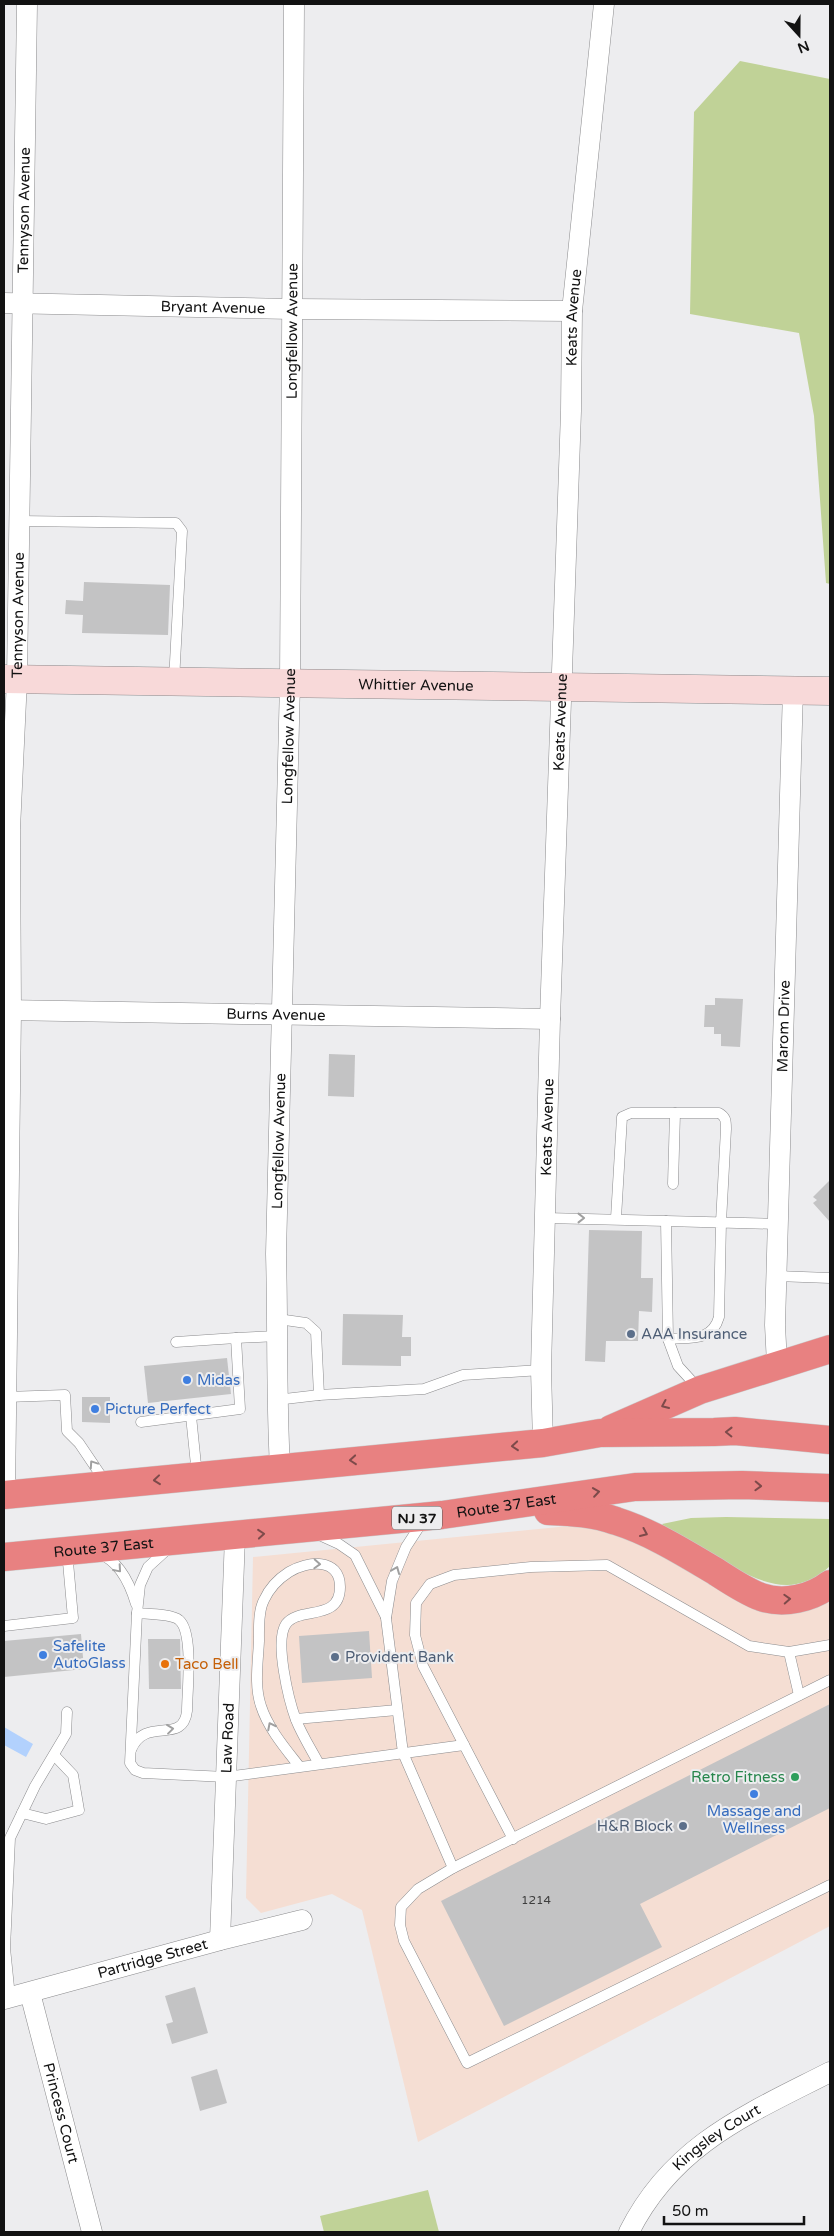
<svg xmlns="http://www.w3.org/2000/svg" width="834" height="2236" viewBox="0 0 834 2236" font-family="'Varela Round',sans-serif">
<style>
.commercial{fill:#f5ded3}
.green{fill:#c0d297}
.water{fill:#b2d1fd}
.building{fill:#c3c3c4}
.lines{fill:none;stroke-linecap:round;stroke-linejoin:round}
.lane-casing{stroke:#8b8b8d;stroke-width:11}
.street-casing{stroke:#8b8b8d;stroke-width:21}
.secondary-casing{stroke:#8b8b8d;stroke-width:29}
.highway-casing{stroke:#cbcbcb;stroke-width:29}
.lane{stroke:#fff;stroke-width:10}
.street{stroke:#fff;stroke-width:20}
.secondary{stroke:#f8d9d9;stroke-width:28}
.highway{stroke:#e88181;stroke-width:28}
.oneway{stroke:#a0a0a0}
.oneway2{stroke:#7d4a4a}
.service-dot{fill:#5c6f8a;stroke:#ededef;stroke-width:2}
.shop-dot{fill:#3f7fe0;stroke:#ededef;stroke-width:2}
.food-dot{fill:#e8710a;stroke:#ededef;stroke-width:2}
.leisure-dot{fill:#2e9e5b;stroke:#ededef;stroke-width:2}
.labels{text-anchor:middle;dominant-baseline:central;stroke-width:4;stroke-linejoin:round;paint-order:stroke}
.number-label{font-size:12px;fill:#3e3e3e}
.shield{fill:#ededef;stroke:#545454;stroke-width:1}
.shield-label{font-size:14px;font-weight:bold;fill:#121212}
.street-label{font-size:15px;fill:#121212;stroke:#ededef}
.service-label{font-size:15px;fill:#4e5e75;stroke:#ededef;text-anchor:start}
.shop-label{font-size:15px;fill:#366cbe;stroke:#ededef;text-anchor:start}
.food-label{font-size:15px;fill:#c56008;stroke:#ededef;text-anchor:start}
.leisure-label{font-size:15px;fill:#27864d;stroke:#ededef;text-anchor:end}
</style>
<rect width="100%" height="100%" fill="#ededef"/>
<polygon class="commercial" points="579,1525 633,1536 750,1606 830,1599 830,1926 418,2142 362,1910 332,1894 261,1913 246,1898 253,1557"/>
<g class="green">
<polygon points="740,61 830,79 830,584 826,583 814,416 799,333 690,314 694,112"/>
<path d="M726,1517L830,1519V1566C789,1605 748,1575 707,1553C692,1545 672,1537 662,1524L691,1518Z"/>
<polygon points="428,2190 439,2232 324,2232 320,2216"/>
</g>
<polygon class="water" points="4,1727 33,1744 26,1757 4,1745"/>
<g class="building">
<polygon points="84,582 170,585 168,635 82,633 83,615 65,614 66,600 83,601"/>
<polygon points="715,998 743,999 740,1047 721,1046 721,1034 714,1034 714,1027 704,1027 705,1005 715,1005"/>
<polygon points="329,1054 355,1055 354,1097 328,1096"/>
<polygon points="830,1180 830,1222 813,1203 817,1200 813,1197"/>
<polygon points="589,1230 642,1231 641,1278 653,1278 652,1312 639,1311 638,1341 606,1341 605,1362 585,1361"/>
<polygon points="343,1314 403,1315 402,1337 411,1337 411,1356 401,1356 401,1366 342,1365"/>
<polygon points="227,1358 231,1394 148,1403 144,1366"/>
<polygon points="82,1397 110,1397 110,1423 82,1422"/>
<polygon points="369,1631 372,1678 302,1683 299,1636"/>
<polygon points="81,1634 84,1669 4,1677 4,1641"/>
<polygon points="148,1639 180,1639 181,1689 149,1689"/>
<polygon points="830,1704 830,1808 640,1904 662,1947 504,2026 441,1901"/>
<polygon points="195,1987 208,2033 172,2044 166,2024 173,2022 165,1996"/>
<polygon points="217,2069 227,2103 200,2111 191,2077"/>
</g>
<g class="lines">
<g class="lane-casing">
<g id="lane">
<polyline points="19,521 176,523 182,531 174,681"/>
<polyline points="673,1184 675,1113"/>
<polyline points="546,1218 666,1221"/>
<path d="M616,1218L622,1117L631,1113H719C726,1117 726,1121 726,1129L721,1222L719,1317C712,1342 690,1337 668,1339L666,1221L778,1224"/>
<polyline points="776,1276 830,1278"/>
<polyline points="278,1319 306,1323 316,1332 319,1395"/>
<polyline points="236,1338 277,1336"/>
<polyline points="668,1339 678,1366 699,1389"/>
<polyline points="6,1397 65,1395 67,1431 79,1443 106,1483"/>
<polyline points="276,1400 319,1395 424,1389 463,1375 541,1370"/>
<polyline points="191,1416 197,1475"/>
<polyline points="141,1422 240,1409 236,1338 176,1342"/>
<polyline points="426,1524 419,1527 406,1547 392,1581 386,1618 403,1753 453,1868"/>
<polyline points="317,1534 339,1544 355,1555 386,1617"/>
<polyline points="170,1547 148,1567 140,1585 137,1613 130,1763 135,1770 143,1773 226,1777 464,1745"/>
<path d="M99,1554C120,1561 130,1584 136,1604"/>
<polyline points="4,1626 73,1618 67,1551"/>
<polyline points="789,1652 799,1695"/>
<polyline points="830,1680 453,1868 418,1889 401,1907 400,1925 404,1941 467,2063 830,1885"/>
<polyline points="296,1719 397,1710"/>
<path d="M131,1750C145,1715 183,1746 187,1711C187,1692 194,1632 179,1620C172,1614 147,1614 137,1613"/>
<path d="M299,1766C285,1748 268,1728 261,1706C254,1686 258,1662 259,1641C259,1629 258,1611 264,1600C269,1589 278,1579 289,1572C307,1561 340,1557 340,1587C340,1622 299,1606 286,1624C274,1641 289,1701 296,1720C302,1735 311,1749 319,1764"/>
<polyline points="22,1813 46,1819 79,1810 73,1775 54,1755"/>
<polyline points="513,1839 423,1666 415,1635 416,1603 430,1584 454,1575 531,1567 607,1565 749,1646 789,1652 830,1645"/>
<polyline points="10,1997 5,1948 10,1838 35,1786 66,1734 67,1712"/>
</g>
</g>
<g class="street-casing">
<g id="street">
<path id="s1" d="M4,303L292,309L572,311"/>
<path id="s2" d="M4,1010L550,1019"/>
<path id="s3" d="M777,1364L775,1325L793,689"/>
<path id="s4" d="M543,1443L541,1370L550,1019L571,411L572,311L604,4"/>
<path id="s5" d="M280,1467C276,1396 278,1325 276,1254L290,682L294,4"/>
<path id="s6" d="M5,1495L11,1011L10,829L17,679L27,4"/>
<path id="s7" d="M220,1940L235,1536"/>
<path id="s8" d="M30,1993L92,2232"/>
<path id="s9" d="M4,1999L220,1940L302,1920"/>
<path id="s10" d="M629,2232C673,2144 748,2114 830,2072"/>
</g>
</g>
<g class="secondary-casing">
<g id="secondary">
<path id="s11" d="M4,679L830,691"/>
</g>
</g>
<g class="highway-casing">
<g id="highway">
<polyline points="611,1429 700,1390 830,1349"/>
<polyline points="4,1495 543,1443 600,1433 714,1432 735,1431 830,1440"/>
<path d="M548,1511C572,1512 594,1513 616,1521C651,1532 683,1552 715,1571C729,1580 745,1591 761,1597C784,1605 812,1598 830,1584"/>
<path id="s12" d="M4,1557L442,1515L635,1487L742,1485L830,1488"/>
</g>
</g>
<use href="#lane" class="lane"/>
<use href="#street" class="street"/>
<use href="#secondary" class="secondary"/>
<use href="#highway" class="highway"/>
</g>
<defs><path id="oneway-chevron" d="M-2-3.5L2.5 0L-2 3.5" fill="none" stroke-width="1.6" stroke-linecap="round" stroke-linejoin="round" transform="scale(1.25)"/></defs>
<g class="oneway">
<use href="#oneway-chevron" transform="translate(581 1218)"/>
<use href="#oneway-chevron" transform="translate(93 1464) rotate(-124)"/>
<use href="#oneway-chevron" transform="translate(317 1564) rotate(3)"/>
<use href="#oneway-chevron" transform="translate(118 1569) rotate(49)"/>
<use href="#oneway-chevron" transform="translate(396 1570) rotate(-68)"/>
<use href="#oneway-chevron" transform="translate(271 1726) rotate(-117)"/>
<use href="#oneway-chevron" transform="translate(170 1729) rotate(-7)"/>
</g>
<g class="oneway2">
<use href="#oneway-chevron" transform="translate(665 1405) rotate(156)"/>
<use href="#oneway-chevron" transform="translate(729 1432) rotate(-179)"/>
<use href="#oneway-chevron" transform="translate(515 1446) rotate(175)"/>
<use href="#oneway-chevron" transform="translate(353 1460) rotate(175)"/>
<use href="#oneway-chevron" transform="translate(157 1480) rotate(174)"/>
<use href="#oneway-chevron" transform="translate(758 1486) rotate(2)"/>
<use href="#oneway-chevron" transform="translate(596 1492) rotate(-8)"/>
<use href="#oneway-chevron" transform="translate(644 1533) rotate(24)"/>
<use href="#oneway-chevron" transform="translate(261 1534) rotate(-5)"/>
<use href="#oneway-chevron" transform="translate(787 1599) rotate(-3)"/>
</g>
<g class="service-dot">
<circle cx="631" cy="1334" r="5"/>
<circle cx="335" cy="1657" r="5"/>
<circle cx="683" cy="1826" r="5"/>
</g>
<g class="shop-dot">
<circle cx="187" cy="1380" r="5"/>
<circle cx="95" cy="1409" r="5"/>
<circle cx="43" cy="1655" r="5"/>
<circle cx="754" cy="1794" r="5"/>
</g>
<circle class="food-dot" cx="165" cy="1664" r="5"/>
<circle class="leisure-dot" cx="795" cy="1777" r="5"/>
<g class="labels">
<g class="number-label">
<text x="536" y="1900">1214</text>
</g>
<rect class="shield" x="392" y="1506.5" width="50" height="23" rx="4"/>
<g class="shield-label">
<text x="417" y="1518">NJ 37</text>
</g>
<g class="street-label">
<text stroke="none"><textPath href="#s6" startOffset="1285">Tennyson Avenue</textPath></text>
<text stroke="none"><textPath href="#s1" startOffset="209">Bryant Avenue</textPath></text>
<text stroke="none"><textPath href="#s4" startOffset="1126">Keats Avenue</textPath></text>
<text stroke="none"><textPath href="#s5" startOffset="1136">Longfellow Avenue</textPath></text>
<text stroke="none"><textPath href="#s6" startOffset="880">Tennyson Avenue</textPath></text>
<text stroke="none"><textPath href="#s11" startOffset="412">Whittier Avenue</textPath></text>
<text stroke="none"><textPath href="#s4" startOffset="721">Keats Avenue</textPath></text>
<text stroke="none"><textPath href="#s5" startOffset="731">Longfellow Avenue</textPath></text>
<text stroke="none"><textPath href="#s2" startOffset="272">Burns Avenue</textPath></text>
<text stroke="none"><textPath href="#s3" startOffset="338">Marom Drive</textPath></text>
<text stroke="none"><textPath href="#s4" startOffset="316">Keats Avenue</textPath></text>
<text stroke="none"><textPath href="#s5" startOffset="326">Longfellow Avenue</textPath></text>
<text stroke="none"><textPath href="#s12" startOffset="505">Route 37 East</textPath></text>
<text stroke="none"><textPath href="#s12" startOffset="100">Route 37 East</textPath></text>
<text stroke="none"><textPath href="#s7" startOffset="202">Law Road</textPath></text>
<text stroke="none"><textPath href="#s9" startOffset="154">Partridge Street</textPath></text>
<text stroke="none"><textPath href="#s8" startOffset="124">Princess Court</textPath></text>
<text stroke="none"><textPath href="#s10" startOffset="131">Kingsley Court</textPath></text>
</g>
<g class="service-label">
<text x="641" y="1334">AAA Insurance</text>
<text x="345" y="1657">Provident Bank</text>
<text x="673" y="1826" text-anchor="end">H&amp;R Block</text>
</g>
<g class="shop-label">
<text x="197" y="1380">Midas</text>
<text x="105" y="1409">Picture Perfect</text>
<text x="53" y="1646">Safelite<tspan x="53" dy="17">AutoGlass</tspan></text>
<text x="754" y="1811" text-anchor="middle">Massage and<tspan x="754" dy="17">Wellness</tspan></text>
</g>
<g class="food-label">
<text x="175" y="1664">Taco Bell</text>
</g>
<g class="leisure-label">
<text x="785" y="1777">Retro Fitness</text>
</g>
</g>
<rect width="834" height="2236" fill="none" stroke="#121212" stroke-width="10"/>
<g transform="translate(799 35) rotate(159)" stroke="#ededef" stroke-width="4" paint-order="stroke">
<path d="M0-4L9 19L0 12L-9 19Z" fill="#121212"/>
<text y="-8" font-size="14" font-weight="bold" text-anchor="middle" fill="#121212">N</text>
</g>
<path d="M664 2216v8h140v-8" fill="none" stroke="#121212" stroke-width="2.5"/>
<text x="672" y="2216" font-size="15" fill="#121212" stroke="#ededef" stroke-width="4" paint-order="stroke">50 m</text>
</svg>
